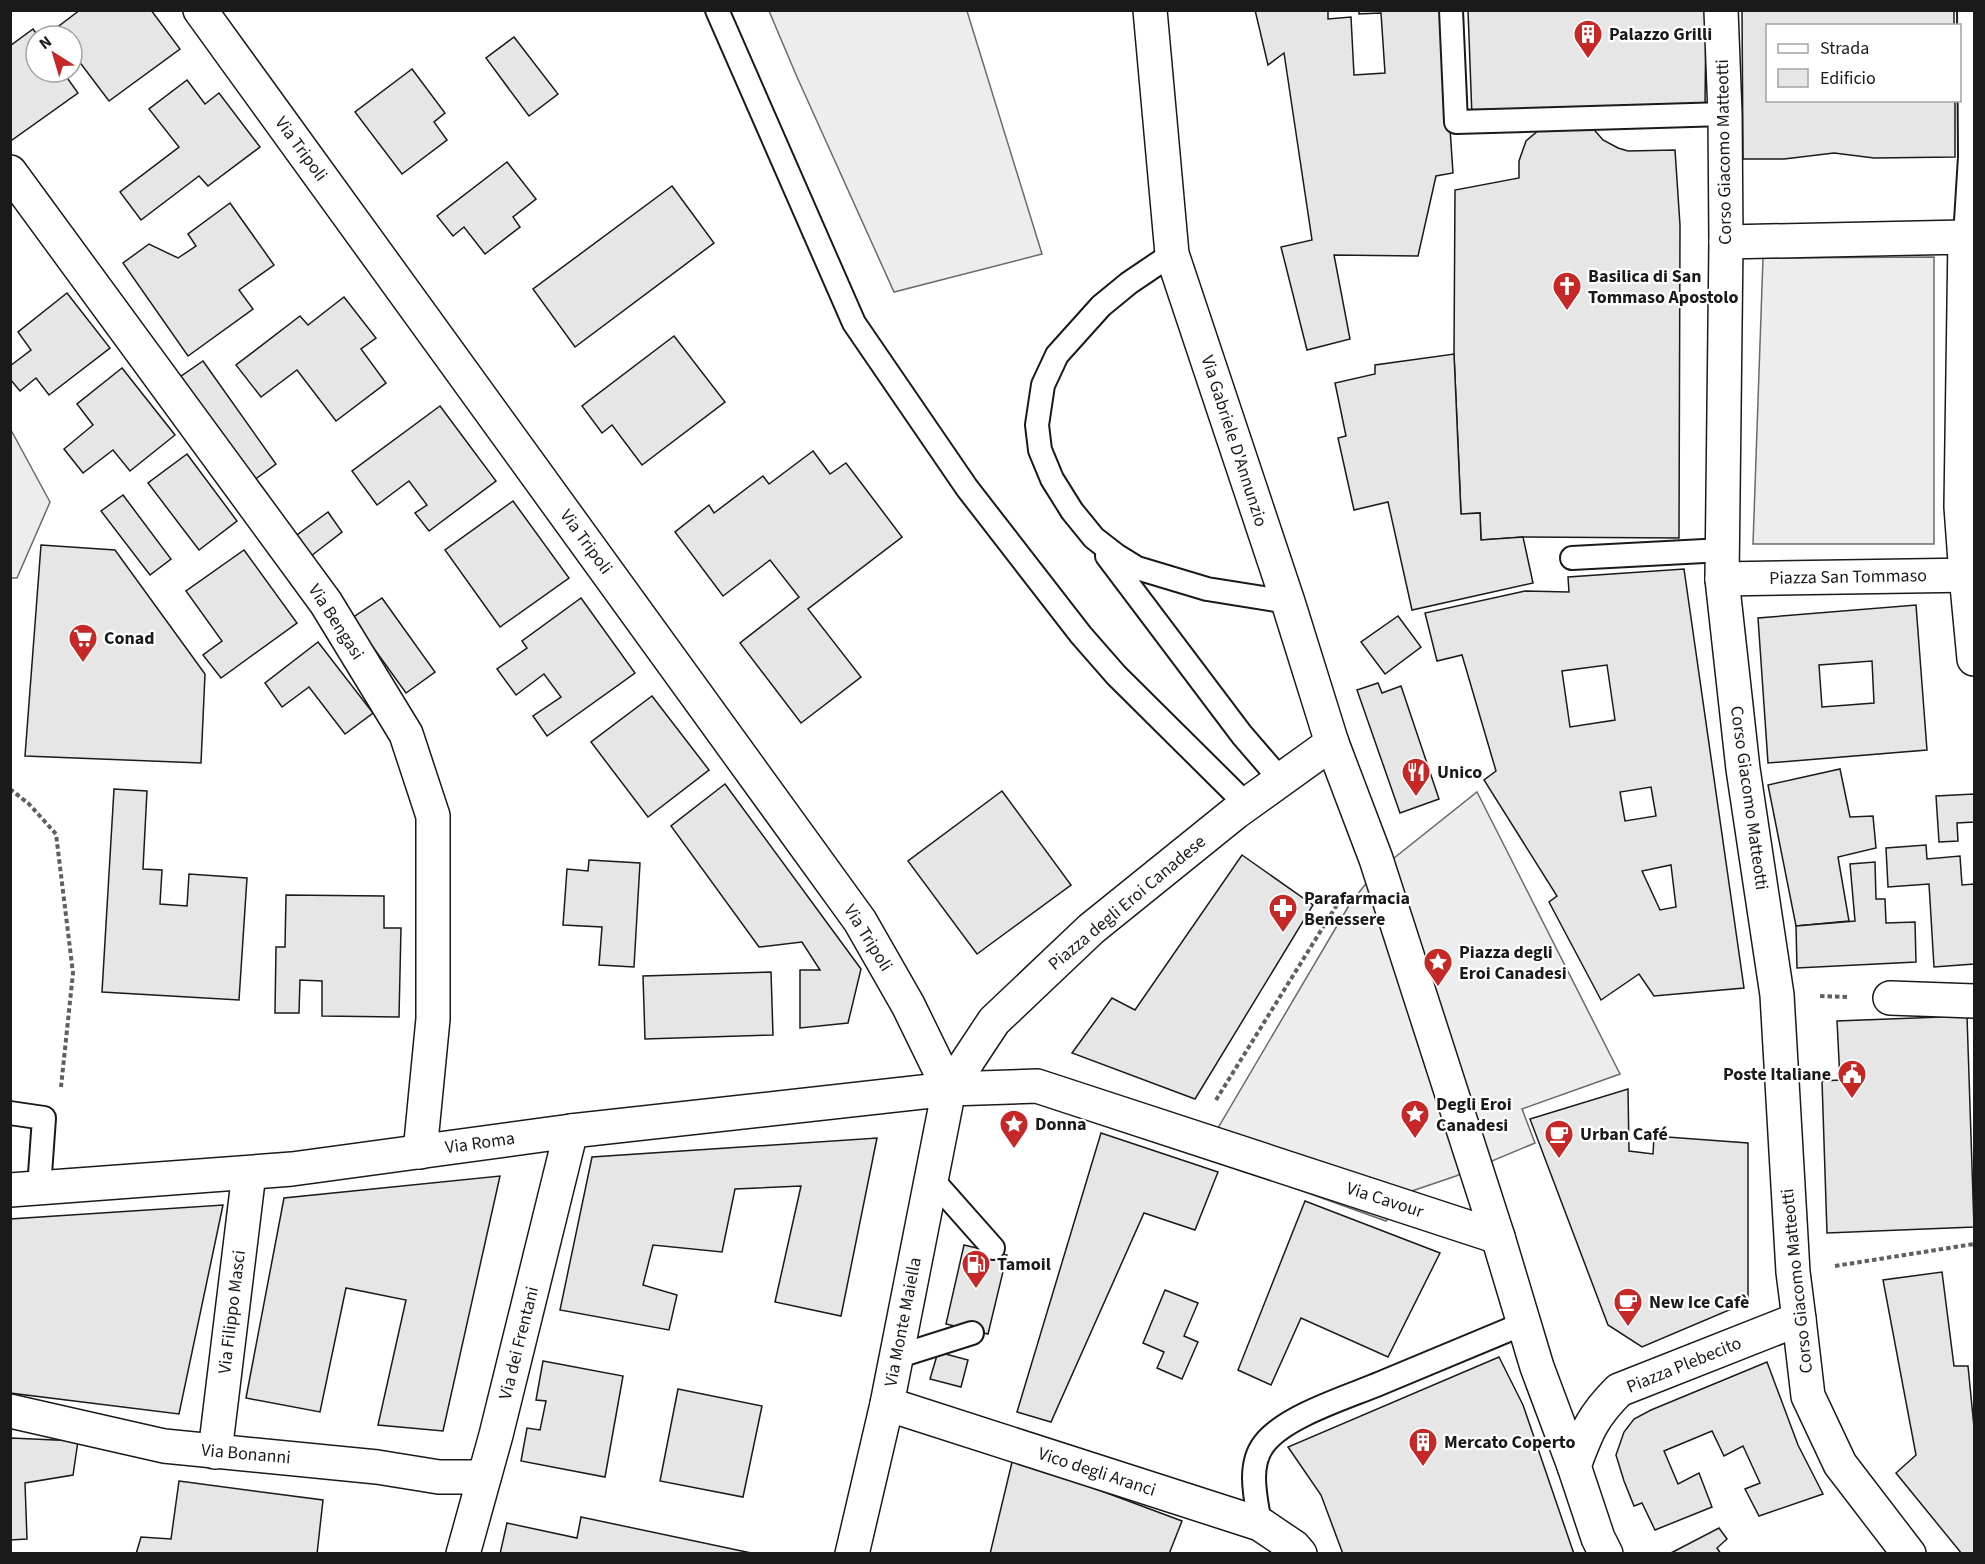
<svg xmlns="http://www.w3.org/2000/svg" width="1985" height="1564" viewBox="0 0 1985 1564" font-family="'Source Sans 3',sans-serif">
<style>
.parking{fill:#ededed;stroke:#6a6a6a;stroke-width:1.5}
.building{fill:#e6e6e6;stroke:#1a1a1a;stroke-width:1.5;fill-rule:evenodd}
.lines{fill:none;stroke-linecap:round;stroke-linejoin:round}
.lane-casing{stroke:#1a1a1a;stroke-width:26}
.street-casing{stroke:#1a1a1a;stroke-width:36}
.secondary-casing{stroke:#1a1a1a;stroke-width:36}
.path{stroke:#5f5f5f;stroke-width:4;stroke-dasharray:4.5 3;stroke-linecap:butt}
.lane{stroke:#fff;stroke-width:22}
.street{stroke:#fff;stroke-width:33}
.secondary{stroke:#fff;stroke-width:33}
.labels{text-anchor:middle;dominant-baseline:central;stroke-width:4.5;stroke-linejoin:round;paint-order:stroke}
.poi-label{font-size:18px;font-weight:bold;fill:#1a1a1a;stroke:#fff;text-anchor:start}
.street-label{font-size:18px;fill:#1a1a1a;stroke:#fff}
</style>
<rect width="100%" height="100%" fill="#fff"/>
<g class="parking">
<polygon points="769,11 967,11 1042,254 894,292 797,77"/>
<polygon points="1934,257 1934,544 1753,544 1763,258"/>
<polygon points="11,430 50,502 17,578 11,578"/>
<polygon points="1477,792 1620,1074 1522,1109 1535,1143 1456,1176 1409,1192 1386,1221 1202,1155 1351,902 1374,874"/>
</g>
<g class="building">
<polygon points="80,10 151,10 180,49 109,101 72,52 72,36 60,36 55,29"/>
<polygon points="1255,10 1328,10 1328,19 1351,17 1354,75 1385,73 1381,13 1359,14 1359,10 1442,10 1453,173 1436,176 1418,256 1334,255 1350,339 1307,350 1281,247 1312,240 1284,53 1268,65"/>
<polygon points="1468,10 1706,10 1705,107 1472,117"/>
<polygon points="1742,10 1954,10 1954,26 1768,26 1768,100 1955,100 1955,157 1874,158 1834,153 1784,159 1743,159"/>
<polygon points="33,29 38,36 36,36 36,72 63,72 78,93 12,140 10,138 10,46"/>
<polygon points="514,37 558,94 529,116 486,58"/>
<polygon points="412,69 445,113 434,122 447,140 402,174 355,112"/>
<polygon points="187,80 205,104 219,93 260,147 208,186 199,176 141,220 120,192 179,147 149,109"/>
<polygon points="1590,125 1603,140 1618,148 1628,151 1675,150 1680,225 1679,538 1523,537 1481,540 1480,513 1461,514 1454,354 1455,190 1519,178 1519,161 1526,141 1539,130"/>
<polygon points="507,162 536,199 513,217 520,227 485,254 464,227 453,236 437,216"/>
<polygon points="672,186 714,243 575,347 533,289"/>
<polygon points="230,203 274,265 239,290 253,309 188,356 123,263 149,244 178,258 196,246 188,234"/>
<polygon points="67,293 110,348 49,395 36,378 20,391 10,379 10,366 31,350 18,332"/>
<polygon points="344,297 376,338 361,349 386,383 336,421 297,370 261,397 236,365 300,316 308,325"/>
<polygon points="674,336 725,402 642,465 612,425 602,433 582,406"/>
<polygon points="1454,354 1461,514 1480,513 1481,540 1523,537 1533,583 1412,610 1388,502 1354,510 1338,438 1346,436 1335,383 1375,374 1375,365"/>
<polygon points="203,361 276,464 250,483 177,379"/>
<polygon points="122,368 175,435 130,471 113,450 83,473 64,449 93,425 77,404"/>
<polygon points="440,406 496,481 429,531 415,513 427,505 409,481 377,505 352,471"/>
<polygon points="813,451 830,474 846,463 902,537 808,609 861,677 801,723 740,643 799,597 770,560 723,596 675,532 709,505 714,513 763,476 769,484"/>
<polygon points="187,454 237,521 199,550 148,483"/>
<polygon points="123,495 171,559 150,575 101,511"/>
<polygon points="513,501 569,578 500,627 445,550"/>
<polygon points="328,512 342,532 311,556 297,535"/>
<polygon points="41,545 115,550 205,674 201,763 25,756"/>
<polygon points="244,550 297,623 221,678 203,655 222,641 186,591"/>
<path d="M1684,569L1744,988L1654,996L1639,974L1601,1000L1549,902L1557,896L1484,780L1496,771L1462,655L1437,661L1425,613L1525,591L1569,592L1568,577ZM1607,665L1615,720L1570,727L1562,671ZM1651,787L1656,816L1625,821L1620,792ZM1671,865L1676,907L1660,910L1642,871Z"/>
<polygon points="382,598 435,672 406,693 352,618"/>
<polygon points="581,598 635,673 547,736 533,716 561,697 544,674 516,695 497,669 527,648 522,641"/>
<path d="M1916,605L1927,750L1768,763L1758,618ZM1872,661L1874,703L1822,707L1819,665Z"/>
<polygon points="1398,616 1421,647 1385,674 1361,642"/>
<polygon points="318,642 373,713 345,734 309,687 282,707 265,683"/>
<polygon points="1378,683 1382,693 1401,686 1439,799 1400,813 1357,690"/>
<polygon points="652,696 709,770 648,817 591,742"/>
<polygon points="1840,769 1850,817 1873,816 1876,848 1838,857 1849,921 1796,926 1768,785"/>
<polygon points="725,784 861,969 848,1023 800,1028 800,970 820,970 802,942 759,947 671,826"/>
<polygon points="114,789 147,791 143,869 162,870 160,904 187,906 189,874 247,878 239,1000 102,992"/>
<polygon points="1002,791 1071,885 977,954 908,861"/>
<polygon points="1974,794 1974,822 1957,823 1958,841 1939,842 1936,796"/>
<polygon points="1926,845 1927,859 1960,856 1962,885 1974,884 1974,964 1934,967 1929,884 1888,887 1886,848"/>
<polygon points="1242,855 1313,905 1195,1099 1072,1053 1112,998 1135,1010"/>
<polygon points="589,860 640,863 634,967 599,965 602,927 563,925 567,869 588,871"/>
<polygon points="1875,862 1876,899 1885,899 1886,923 1915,922 1916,962 1797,968 1796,926 1855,921 1850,864"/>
<polygon points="286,895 384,896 384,928 401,928 399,1017 322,1016 322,981 300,980 299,1013 275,1013 276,947 285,947"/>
<polygon points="771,972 773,1035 645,1039 643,976"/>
<polygon points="1967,1016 1974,1227 1827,1233 1822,1081 1840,1080 1837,1021"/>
<polygon points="1628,1089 1629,1151 1653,1154 1654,1136 1748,1143 1748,1302 1642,1347 1608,1325 1530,1119"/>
<polygon points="1101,1133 1218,1172 1195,1230 1144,1213 1051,1422 1017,1412"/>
<polygon points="877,1138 841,1316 775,1302 801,1186 735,1189 722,1252 653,1245 643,1285 677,1295 669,1330 560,1310 592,1157"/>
<polygon points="500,1176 443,1431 378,1425 406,1300 346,1288 320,1412 246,1398 284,1198"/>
<polygon points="1305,1201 1440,1253 1388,1357 1301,1318 1271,1385 1238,1370"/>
<polygon points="223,1205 179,1414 10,1393 10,1219"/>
<polygon points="964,1245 1007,1255 988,1334 946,1324"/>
<polygon points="1942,1272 1954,1366 1968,1366 1974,1427 1974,1554 1962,1554 1896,1473 1916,1455 1883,1280"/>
<polygon points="1165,1290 1198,1303 1184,1336 1198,1342 1182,1379 1157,1368 1164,1352 1143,1343"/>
<polygon points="938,1352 968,1360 961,1387 930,1379"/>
<polygon points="1499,1357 1523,1405 1574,1554 1343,1554 1321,1495 1288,1447"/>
<polygon points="543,1361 623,1376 605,1477 521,1461 527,1428 540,1430 546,1401 536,1400"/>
<polygon points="1767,1362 1798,1445 1823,1494 1759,1516 1745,1489 1760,1483 1743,1446 1724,1456 1712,1431 1664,1451 1678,1484 1699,1473 1712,1507 1655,1530 1642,1503 1634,1506 1624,1481 1616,1455 1624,1432 1634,1419 1651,1410"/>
<polygon points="678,1389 762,1406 743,1497 660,1481"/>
<polygon points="10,1438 78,1441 73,1475 25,1483 27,1539 10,1540"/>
<polygon points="1013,1458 1182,1521 1169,1554 990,1554"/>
<polygon points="179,1481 323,1500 317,1554 136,1554 141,1537 171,1539"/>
<polygon points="581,1517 756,1554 500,1554 507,1523 577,1538"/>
<polygon points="1719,1528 1727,1539 1717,1548 1721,1554 1669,1554"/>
</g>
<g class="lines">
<g class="lane-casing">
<g id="lane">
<polyline points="717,10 854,323 967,488 1081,635 1116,675 1246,804"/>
<polyline points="1451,10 1456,122 1725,114"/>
<polyline points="1965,237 1970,157 1969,10"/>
<polyline points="1172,254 1129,283 1101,306 1057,355 1043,385 1037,425 1040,450 1052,479 1072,511 1094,538 1116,555 1137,568 1207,589 1288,602"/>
<polyline points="1107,556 1242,735 1280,779"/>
<polyline points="1572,558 1723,550"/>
<polyline points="10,1113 44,1118 39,1188"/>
<polyline points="931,1178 993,1248"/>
<polyline points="896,1357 972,1333"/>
<path d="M1260,1524C1256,1499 1247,1466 1264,1444C1285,1416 1348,1397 1381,1383C1429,1363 1477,1343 1525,1323"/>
</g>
</g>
<g class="street-casing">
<g id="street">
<polyline points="1150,10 1172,254 1288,602 1332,743 1376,859 1498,1237 1537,1367 1574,1466 1598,1538 1606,1554"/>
<polyline points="1721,10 1725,114 1726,242 1722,579 1743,769 1777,995 1793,1272 1799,1319 1808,1396 1840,1464 1909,1554"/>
<polyline points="10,172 326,603 406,734 433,816 433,1019 420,1152"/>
<polyline points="1726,242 1965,237 1961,507 1966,575 1974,659"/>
<polyline points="1722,579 1974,575"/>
<polyline points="1890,998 1974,1001"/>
<polyline points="949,1089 994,1021 1091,929 1236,812 1332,743"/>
<polyline points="10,1190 292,1169 571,1131 949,1089 1037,1086 1498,1237"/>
<polyline points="887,1404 1260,1524 1294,1547 1300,1554"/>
<polyline points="10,1411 164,1446 377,1467 439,1477 484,1477"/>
<polyline points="215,1452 249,1173"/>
<path d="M1574,1466C1587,1431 1592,1417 1619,1390L1799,1319"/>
<polyline points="463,1554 496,1435 571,1131"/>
</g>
</g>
<g class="secondary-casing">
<polyline id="secondary" points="200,10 860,921 908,1005 949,1089 887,1404 852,1554"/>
</g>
<g class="path">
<polyline points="10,789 29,804 56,834 73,973 61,1087"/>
<polyline points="1820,996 1848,997"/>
<polyline points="1216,1100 1343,895"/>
<polyline points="1835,1266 1974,1244"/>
</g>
<use href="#lane" class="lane"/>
<use href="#street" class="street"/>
<use href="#secondary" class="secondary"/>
</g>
<defs>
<g id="building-pin" transform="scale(1.5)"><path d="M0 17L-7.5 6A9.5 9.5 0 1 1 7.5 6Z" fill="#c62828" stroke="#fff"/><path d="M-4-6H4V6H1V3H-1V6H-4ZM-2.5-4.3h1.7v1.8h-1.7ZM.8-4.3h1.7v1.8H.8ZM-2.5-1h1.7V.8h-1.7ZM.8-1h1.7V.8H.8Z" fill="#fff"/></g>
<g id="church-pin" transform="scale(1.5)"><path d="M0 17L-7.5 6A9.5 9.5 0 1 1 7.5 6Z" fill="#c62828" stroke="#fff"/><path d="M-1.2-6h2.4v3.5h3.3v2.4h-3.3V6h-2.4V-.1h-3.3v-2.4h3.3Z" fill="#fff"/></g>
<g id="supermarket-pin" transform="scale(1.5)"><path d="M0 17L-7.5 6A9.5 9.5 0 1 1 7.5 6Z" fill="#c62828" stroke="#fff"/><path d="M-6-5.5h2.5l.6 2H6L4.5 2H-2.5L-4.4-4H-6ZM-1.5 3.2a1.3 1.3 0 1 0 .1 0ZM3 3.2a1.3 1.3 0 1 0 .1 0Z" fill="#fff"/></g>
<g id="restaurant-pin" transform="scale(1.5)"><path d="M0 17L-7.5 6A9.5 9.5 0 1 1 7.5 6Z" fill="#c62828" stroke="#fff"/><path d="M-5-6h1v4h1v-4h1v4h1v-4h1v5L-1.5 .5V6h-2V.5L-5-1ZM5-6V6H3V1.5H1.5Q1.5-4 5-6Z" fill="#fff"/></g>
<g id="pharmacy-pin" transform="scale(1.5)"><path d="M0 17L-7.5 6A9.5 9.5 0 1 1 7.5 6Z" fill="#c62828" stroke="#fff"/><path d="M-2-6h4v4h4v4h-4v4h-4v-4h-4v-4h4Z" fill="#fff"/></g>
<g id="sight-pin" transform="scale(1.5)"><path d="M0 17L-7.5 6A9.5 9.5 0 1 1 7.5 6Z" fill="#c62828" stroke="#fff"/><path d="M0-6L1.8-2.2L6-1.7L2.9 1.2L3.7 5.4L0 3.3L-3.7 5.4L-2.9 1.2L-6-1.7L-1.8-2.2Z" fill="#fff"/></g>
<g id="civic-pin" transform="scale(1.5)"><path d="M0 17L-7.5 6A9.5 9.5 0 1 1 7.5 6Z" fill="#c62828" stroke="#fff"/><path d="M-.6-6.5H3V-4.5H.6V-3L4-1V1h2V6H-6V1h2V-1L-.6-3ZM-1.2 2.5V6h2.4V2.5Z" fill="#fff"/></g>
<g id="cafe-pin" transform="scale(1.5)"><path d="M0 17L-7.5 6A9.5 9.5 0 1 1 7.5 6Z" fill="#c62828" stroke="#fff"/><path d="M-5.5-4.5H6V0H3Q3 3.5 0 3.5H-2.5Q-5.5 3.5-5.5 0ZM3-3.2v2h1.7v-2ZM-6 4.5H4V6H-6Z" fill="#fff"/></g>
<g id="fuel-pin" transform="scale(1.5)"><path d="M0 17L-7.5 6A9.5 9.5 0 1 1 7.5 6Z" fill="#c62828" stroke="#fff"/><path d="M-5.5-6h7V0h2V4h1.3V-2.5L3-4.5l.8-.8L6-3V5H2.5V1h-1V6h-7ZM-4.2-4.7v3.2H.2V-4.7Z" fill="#fff"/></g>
</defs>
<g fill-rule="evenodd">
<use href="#building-pin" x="1588" y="34"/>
<use href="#church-pin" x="1567" y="286"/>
<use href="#supermarket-pin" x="83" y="638"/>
<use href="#restaurant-pin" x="1416" y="772"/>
<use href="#pharmacy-pin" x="1283" y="908"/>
<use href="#sight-pin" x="1438" y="962"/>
<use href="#civic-pin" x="1852" y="1074"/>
<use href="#sight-pin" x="1415" y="1114"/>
<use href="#sight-pin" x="1014" y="1124"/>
<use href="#cafe-pin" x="1559" y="1134"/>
<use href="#fuel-pin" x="976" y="1264"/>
<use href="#cafe-pin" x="1628" y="1302"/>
<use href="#building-pin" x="1423" y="1442"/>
</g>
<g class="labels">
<g class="poi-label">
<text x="1609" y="34">Palazzo Grilli</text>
<text x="1588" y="276">Basilica di San<tspan x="1588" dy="21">Tommaso Apostolo</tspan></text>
<text x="104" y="638">Conad</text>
<text x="1437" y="772">Unico</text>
<text x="1304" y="898">Parafarmacia<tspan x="1304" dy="21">Benessere</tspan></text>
<text x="1459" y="952">Piazza degli<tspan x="1459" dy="21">Eroi Canadesi</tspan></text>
<text x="1831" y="1074" text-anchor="end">Poste Italiane</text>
<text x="1436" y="1104">Degli Eroi<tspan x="1436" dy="21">Canadesi</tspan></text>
<text x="1035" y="1124">Donna</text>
<text x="1580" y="1134">Urban Café</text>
<text x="997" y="1264">Tamoil</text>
<text x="1649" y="1302">New Ice Cafè</text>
<text x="1444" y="1442">Mercato Coperto</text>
</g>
<g class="street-label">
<text transform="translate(301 149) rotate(54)">Via Tripoli</text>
<text transform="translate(1724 152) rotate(-91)">Corso Giacomo Matteotti</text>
<text transform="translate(1234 441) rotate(72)">Via Gabriele D'Annunzio</text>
<text transform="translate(586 542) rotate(54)">Via Tripoli</text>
<text transform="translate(1848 577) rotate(-1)">Piazza San Tommaso</text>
<text transform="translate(336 622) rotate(57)">Via Bengasi</text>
<text transform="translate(1749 798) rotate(82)">Corso Giacomo Matteotti</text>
<text transform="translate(1127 903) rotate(-40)">Piazza degli Eroi Canadese</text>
<text transform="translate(868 938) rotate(58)">Via Tripoli</text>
<text transform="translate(480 1143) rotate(-8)">Via Roma</text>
<text transform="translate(1385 1200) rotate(18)">Via Cavour</text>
<text transform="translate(1797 1281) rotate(-96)">Corso Giacomo Matteotti</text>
<text transform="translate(232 1312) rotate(-83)">Via Filippo Masci</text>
<text transform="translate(903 1322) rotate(-79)">Via Monte Maiella</text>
<text transform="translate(519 1343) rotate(-76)">Via dei Frentani</text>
<text transform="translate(1684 1365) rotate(-22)">Piazza Plebecito</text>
<text transform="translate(246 1454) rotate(5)">Via Bonanni</text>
<text transform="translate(1097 1472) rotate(18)">Vico degli Aranci</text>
</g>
</g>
<rect width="1985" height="1564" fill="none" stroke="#1a1a1a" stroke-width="24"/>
<rect x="1766" y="24" width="195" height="78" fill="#ffffff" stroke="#a3a3a3" stroke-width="1.5"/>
<rect x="1778" y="44" width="30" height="9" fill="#ffffff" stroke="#a3a3a3" stroke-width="1.5"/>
<text x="1820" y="54" font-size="18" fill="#1a1a1a">Strada</text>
<rect x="1778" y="69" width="30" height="18" fill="#e6e6e6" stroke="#a3a3a3" stroke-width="1.5"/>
<text x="1820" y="84" font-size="18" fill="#1a1a1a">Edificio</text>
<g transform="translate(54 54) rotate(323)"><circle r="28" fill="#ffffff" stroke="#a3a3a3" stroke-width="1.5"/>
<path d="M0-4.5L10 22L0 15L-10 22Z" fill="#c62828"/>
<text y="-9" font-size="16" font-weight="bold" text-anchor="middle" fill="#1a1a1a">N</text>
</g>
</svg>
